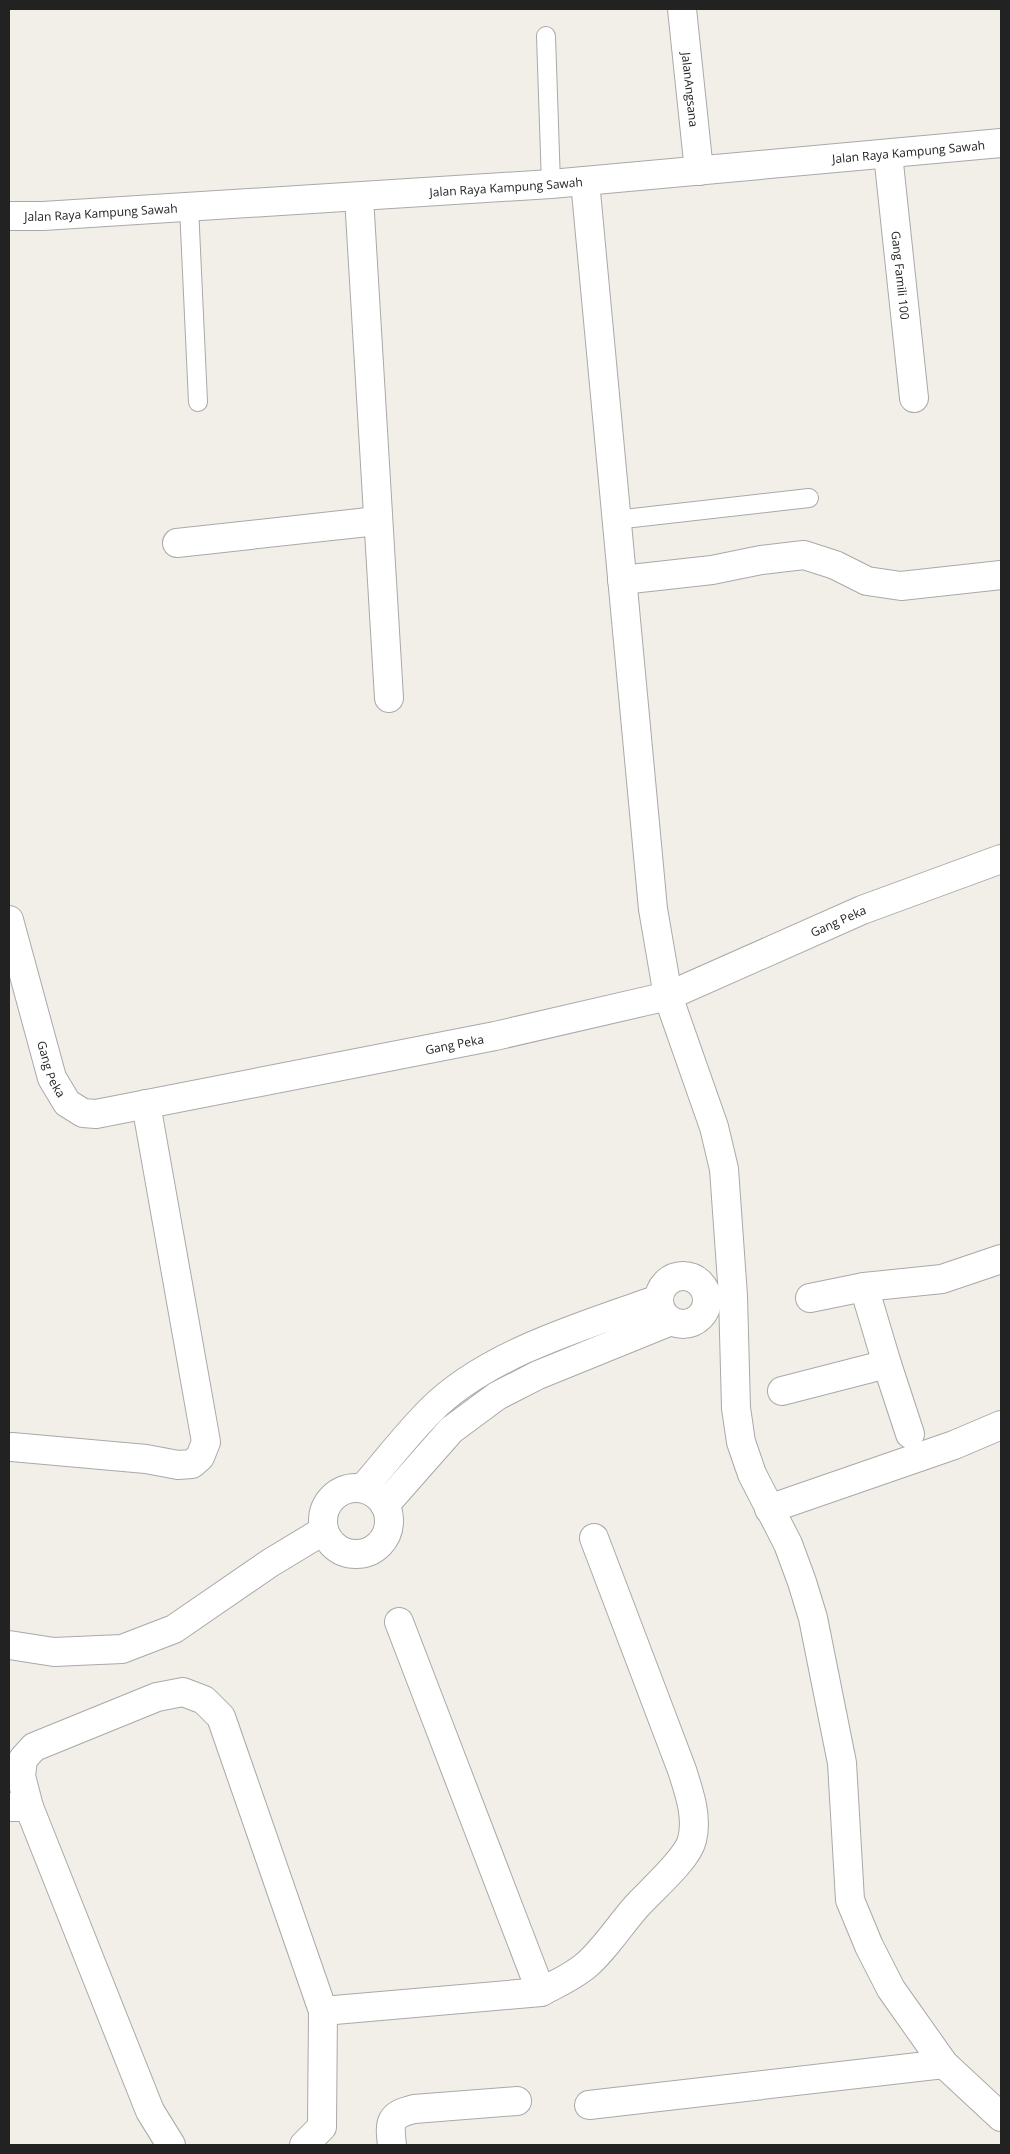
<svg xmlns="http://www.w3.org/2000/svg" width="1010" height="2154" viewBox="0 0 1010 2154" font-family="'Open Sans',sans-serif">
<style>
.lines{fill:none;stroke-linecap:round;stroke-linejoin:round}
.service-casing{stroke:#a9a9a9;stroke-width:20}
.minor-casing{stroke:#a9a9a9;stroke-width:30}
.tertiary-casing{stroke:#a9a9a9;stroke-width:30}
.service{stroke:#fff;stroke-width:18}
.minor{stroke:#fff;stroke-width:28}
.tertiary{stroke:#fff;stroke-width:28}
.labels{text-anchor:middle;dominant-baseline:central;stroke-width:4.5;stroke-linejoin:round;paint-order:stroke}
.street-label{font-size:12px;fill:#222;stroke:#fff}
</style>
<rect width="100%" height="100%" fill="#f2efe9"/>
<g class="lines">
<g class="service-casing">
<g id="service">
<polyline points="546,36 551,184"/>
<polyline points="189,207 198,402"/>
<polyline points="615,520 809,498"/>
</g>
</g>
<g class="minor-casing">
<g id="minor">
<path id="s1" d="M682,9L699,171"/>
<path id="s2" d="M888,154L914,398"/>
<polyline points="585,181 653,909 668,996 714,1127 724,1169 733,1296 736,1408 741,1442 752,1474 788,1544 802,1582 813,1618 842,1763 850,1900 869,1946 891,1989 944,2064 1001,2117"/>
<polyline points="359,197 389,698"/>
<polyline points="177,543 377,521"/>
<polyline points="622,580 712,570 761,560 804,555 835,565 867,581 901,586 1001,575"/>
<path id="s3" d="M9,920L52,1078L67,1103L83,1113L96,1114L495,1036L668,996L862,910L1001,859"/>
<circle cx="683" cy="1300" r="24"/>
<polyline points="864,1287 887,1364 910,1434"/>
<polyline points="810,1298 864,1287 942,1279 1001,1259"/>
<polyline points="782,1391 887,1364"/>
<polyline points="12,1447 146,1459 178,1465 192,1464 200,1457 206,1442 146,1104"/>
<path d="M363,1488C385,1463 406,1435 430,1411C486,1354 585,1325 659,1299"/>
<circle cx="356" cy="1521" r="33"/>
<polyline points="385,1505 451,1430 497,1396 538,1375 671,1321"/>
<polyline points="769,1509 954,1445 1001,1425"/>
<polyline points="399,1622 541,1992"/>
<polyline points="9,1645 54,1652 122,1649 174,1629 270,1563 323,1531"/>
<polyline points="9,1807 29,1807 150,2111 171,2145"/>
<polyline points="29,1807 21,1776 23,1759 34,1747 157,1697 183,1692 204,1700 221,1717 323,2011 322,2127 304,2145"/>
<path d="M323,2011L541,1992C556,1984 570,1978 584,1967C602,1953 620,1925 636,1907C651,1890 687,1860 692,1840C698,1817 689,1792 682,1770L594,1538"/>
<polyline points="589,2105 944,2064"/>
<path d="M392,2145C389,2121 390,2115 414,2109L517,2101"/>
</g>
</g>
<g class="tertiary-casing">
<g id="tertiary">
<path id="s4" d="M9,216H43L551,184L1001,143"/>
</g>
</g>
<use href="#service" class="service"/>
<use href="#minor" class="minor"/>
<use href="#tertiary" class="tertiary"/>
</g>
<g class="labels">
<g class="street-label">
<text stroke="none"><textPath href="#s1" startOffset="81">JalanAngsana</textPath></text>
<text stroke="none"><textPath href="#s4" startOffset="902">Jalan Raya Kampung Sawah</textPath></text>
<text stroke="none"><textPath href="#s4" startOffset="498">Jalan Raya Kampung Sawah</textPath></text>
<text stroke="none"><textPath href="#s4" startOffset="92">Jalan Raya Kampung Sawah</textPath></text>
<text stroke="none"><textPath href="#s2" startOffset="122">Gang Famili 100</textPath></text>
<text stroke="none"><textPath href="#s3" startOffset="995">Gang Peka</textPath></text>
<text stroke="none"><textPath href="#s3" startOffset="590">Gang Peka</textPath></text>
<text stroke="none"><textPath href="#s3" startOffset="155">Gang Peka</textPath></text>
</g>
</g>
<rect width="1010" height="2154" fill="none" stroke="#222222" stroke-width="20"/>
</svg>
